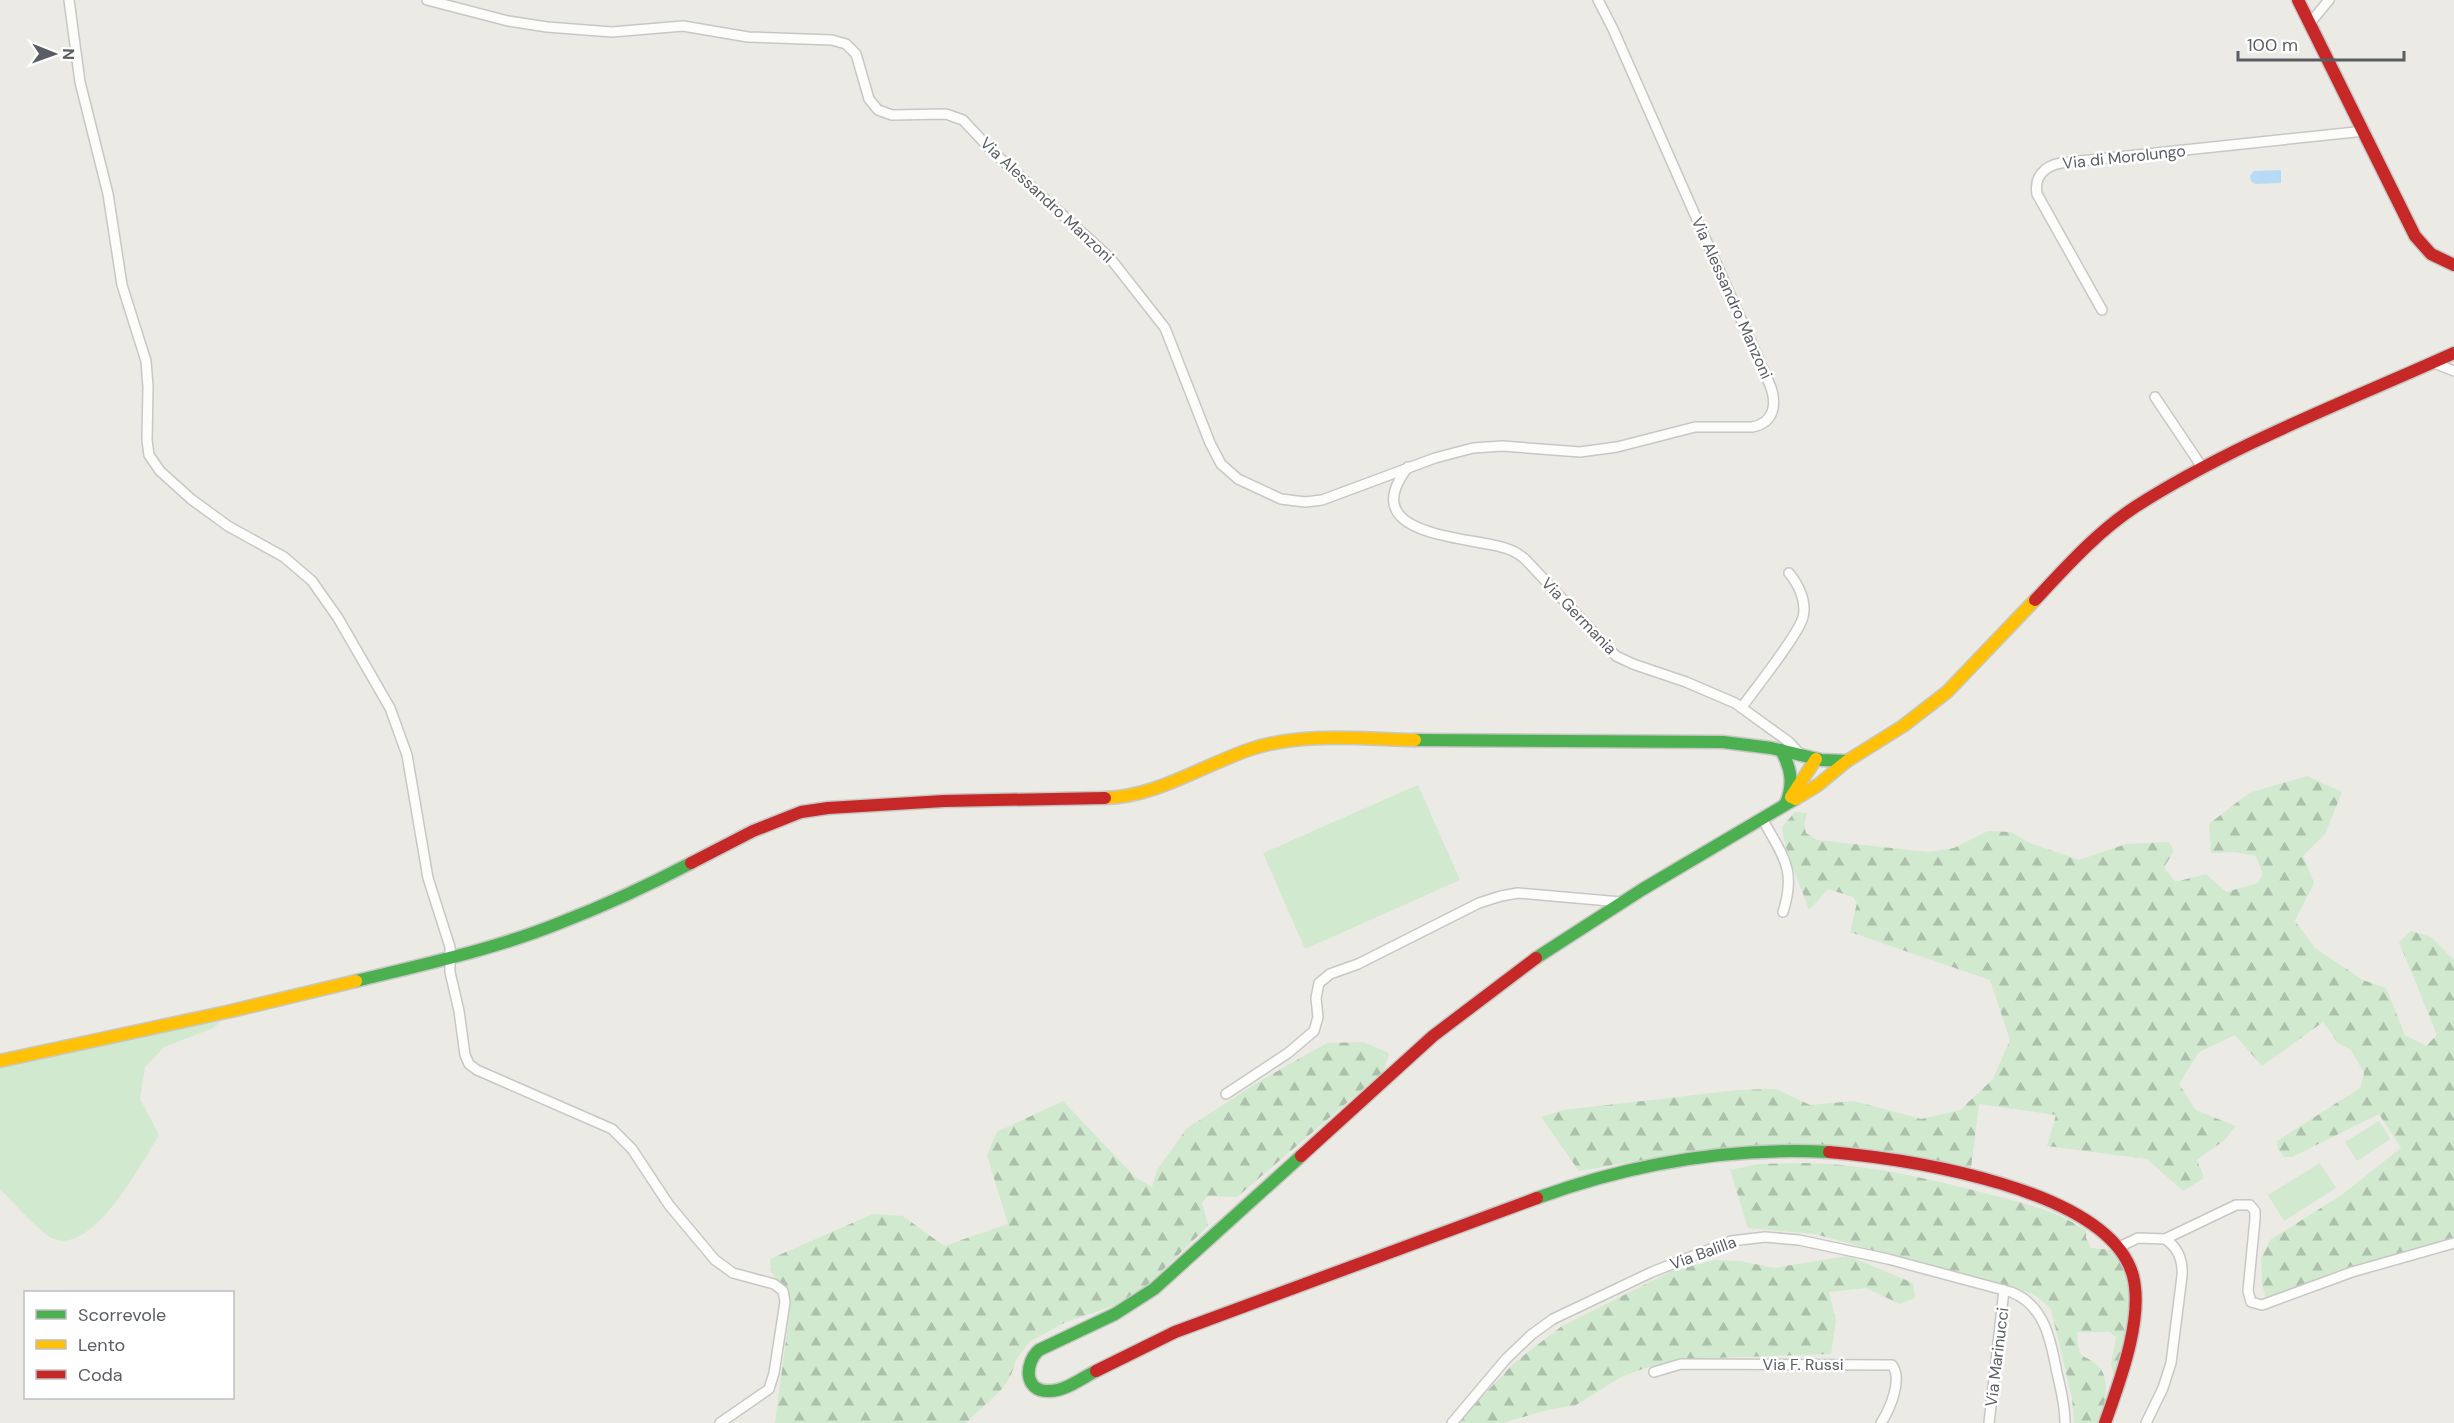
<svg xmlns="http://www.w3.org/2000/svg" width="2454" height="1423" viewBox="0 0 2454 1423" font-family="'DM Sans',sans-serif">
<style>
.grass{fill:#d1e9ce}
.forest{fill:url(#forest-firs)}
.water{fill:#b7dbf7}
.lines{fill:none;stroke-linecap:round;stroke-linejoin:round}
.street-casing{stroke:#c7c7c6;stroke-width:12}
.fast-casing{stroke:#c7c8c6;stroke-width:15}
.slow-casing{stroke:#c7c8c6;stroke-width:15}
.jam-casing{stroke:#c7c8c6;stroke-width:15}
.street{stroke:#fcfcfb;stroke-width:9}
.fast{stroke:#4caf50;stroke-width:12}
.slow{stroke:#ffc107;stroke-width:12}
.jam{stroke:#c62828;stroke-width:12}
.labels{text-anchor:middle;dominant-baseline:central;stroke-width:5;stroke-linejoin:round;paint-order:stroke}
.street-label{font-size:16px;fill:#5a5e64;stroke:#fff}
</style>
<defs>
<pattern id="forest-firs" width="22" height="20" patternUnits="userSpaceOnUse" patternTransform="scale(1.5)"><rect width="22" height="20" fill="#d1e9ce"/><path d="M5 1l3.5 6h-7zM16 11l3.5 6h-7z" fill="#adc0ab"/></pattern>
</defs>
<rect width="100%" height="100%" fill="#ebeae4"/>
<g class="grass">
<polygon points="1418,785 1460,880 1305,949 1263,853"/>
<path d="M221,1021L213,1028L164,1047L145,1067L140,1099L159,1135C142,1162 90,1261 50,1237C37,1229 12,1201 0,1189V1066Z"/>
<polygon points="2379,1121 2390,1139 2357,1161 2345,1142"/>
<polygon points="2320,1163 2336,1188 2284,1221 2268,1195"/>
</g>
<g class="forest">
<path d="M2307,776L2342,792L2325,834L2303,856L2314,883L2295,921L2315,948L2363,980L2386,988L2405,1035L2426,1046L2437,1035L2399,942L2411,931L2431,937L2454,960V1237L2349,1267L2266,1298L2262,1284L2261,1259L2270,1240L2343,1194L2401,1148L2379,1114L2292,1157H2284L2278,1149L2277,1141L2360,1088L2364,1073L2351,1050L2338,1043L2323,1022L2262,1066L2235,1035L2199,1052L2179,1084L2196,1110L2235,1126L2226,1139L2197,1160L2204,1178L2183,1191L2147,1159L2047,1146L2056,1115L1979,1104L1971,1168C1916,1159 1858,1145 1803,1144C1728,1143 1652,1158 1579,1171L1541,1117L1564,1110L1738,1090L1776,1089L1810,1105L1854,1101L1921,1119L1960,1110L1993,1079L2010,1040L1990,980L1850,932L1857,903L1853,897L1828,889L1809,910C1800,882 1785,856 1782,827L1795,812L1807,813L1804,825L1806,833L1817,840L1928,852L1954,848L1988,831L2010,832L2030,843L2079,860L2126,844L2169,842L2174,851L2164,867L2175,882L2206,874L2226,892L2258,883L2263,874L2256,856L2235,852L2211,853L2209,824L2249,793Z"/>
<polygon points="1363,1042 1389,1053 1384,1071 1237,1197 1208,1196 1202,1203 1208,1226 1133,1299 1066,1322 1029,1342 1016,1360 1011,1375 1003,1388 966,1423 775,1423 791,1302 771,1271 770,1259 873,1214 903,1216 944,1246 1008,1224 987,1155 997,1132 1063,1101 1135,1177 1152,1187 1157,1170 1187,1128 1260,1081 1327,1043"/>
<path d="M1803,1163C1866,1164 1927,1178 1988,1194C2022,1203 2057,1210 2086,1231V1238L2091,1248L2112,1250C2121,1261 2129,1273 2131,1287C2135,1310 2120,1359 2115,1383L2111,1364L2116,1337L2110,1332H2077C2078,1365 2084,1351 2100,1368C2111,1382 2104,1408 2099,1423H2074L2072,1398L2051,1309L2034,1294L1815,1234L1748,1228L1730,1170L1758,1164Z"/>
<polygon points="1848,1256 1913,1283 1915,1298 1900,1304 1866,1288 1829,1292 1836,1321 1831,1354 1683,1359 1645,1368 1621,1377 1576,1405 1547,1410 1503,1423 1457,1423 1514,1363 1562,1326 1672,1271 1715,1260 1741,1261 1773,1268"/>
</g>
<polygon class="water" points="2281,170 2281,183 2255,184 2251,181 2250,176 2254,171"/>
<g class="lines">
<g class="street-casing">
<g id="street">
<polyline points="69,0 80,82 108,194 122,285 146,361 148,387 147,440 149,455 160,471 191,499 228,526 284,557 312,581 338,618 390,708 407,755 428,878 450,947 450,972 459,1011 465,1055 469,1064 477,1070 612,1129 632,1149 669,1205 715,1260 733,1273 774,1284 783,1291 785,1302 774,1373 769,1389 720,1423"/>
<path d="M427,0L508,21L547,27L612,32L683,26L748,37L832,40L846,44L856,54L869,99L878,110L892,115L946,114L963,120L991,150L1110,258L1165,328L1210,443L1221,464L1238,479L1281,499L1305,502L1322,500L1435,458L1473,448L1502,446L1580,452L1617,447L1695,427H1752C1775,423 1777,403 1770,385L1613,29L1598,0"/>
<polyline points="2310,23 2329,0"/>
<path d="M2102,310L2037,194C2034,177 2044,166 2061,163L2365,131"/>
<polyline points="2434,363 2454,371"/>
<polyline points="2155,397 2202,467"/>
<path d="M1408,467C1354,537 1467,536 1505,548C1512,550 1519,554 1525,559L1616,656L1633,664L1686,682L1735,703L1789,742L1802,756"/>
<path d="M1742,707C1755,689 1799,634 1803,617C1807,601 1798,584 1789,573"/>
<path d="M1762,818C1782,856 1797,868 1783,912"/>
<polyline points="1226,1094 1288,1053 1314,1031 1318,1017 1316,998 1319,983 1330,974 1358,964 1479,903 1501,896 1518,893 1621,902"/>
<polyline points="2165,1239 2236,1205 2250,1205 2255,1211 2255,1219 2248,1291 2251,1302 2262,1305 2352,1272 2454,1243"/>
<path d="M2117,1248L2138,1238L2165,1239C2179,1248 2183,1261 2182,1276L2171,1363L2163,1388L2146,1423"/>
<path d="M1654,1372L1681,1364L1892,1365C1903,1379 1890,1409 1881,1423"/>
<path d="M1452,1423L1506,1359L1531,1335L1553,1319L1652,1272L1731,1241L1765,1237L1799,1240L1888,1259L2011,1292C2045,1305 2051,1341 2057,1373C2061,1389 2065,1406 2065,1423"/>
<polyline points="1989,1423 2004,1290"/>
</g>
</g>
<g class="fast-casing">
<g id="fast">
<polyline points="1415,740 1723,742 1771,748 1822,760 1847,761"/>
<path d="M1781,750C1791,768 1794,783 1786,803"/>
<polyline points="1536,958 1643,889 1795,799"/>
<path d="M356,981C425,964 496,949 562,922C606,905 649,885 691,863"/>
<path d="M1537,1198C1630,1164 1730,1147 1829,1152"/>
<path d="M1096,1371C1082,1378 1064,1392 1048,1391C1023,1391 1025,1362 1039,1350L1115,1314L1154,1289L1301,1156"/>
</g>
</g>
<g class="slow-casing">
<g id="slow">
<polyline points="1791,797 1816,759"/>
<path d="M1105,798C1156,797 1203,765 1251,749C1302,732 1362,739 1415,740"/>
<polyline points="1795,799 1818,785 1847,761 1903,726 1947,692 2035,600"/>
<polyline points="0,1061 231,1011 356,981"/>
</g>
</g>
<g class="jam-casing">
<g id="jam">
<polyline points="2298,0 2415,236 2431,254 2454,265"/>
<path d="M2035,600C2066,567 2097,532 2135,507C2233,444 2348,401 2454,353"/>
<polyline points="691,863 753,831 801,812 828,808 944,801 1105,798"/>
<path d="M1829,1152C1907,1159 2109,1188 2133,1276C2144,1319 2119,1383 2105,1423"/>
<polyline points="1301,1156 1433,1036 1536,958"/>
<polyline points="1096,1371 1175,1332 1537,1198"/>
</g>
</g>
<use href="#street" class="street"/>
<use href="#fast" class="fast"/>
<use href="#slow" class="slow"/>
<use href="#jam" class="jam"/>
</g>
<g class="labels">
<g class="street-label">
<text transform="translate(2124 157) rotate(-6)">Via di Morolungo</text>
<text transform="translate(1047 200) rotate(43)">Via Alessandro Manzoni</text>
<text transform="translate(1732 298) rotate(66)">Via Alessandro Manzoni</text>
<text transform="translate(1579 616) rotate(46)">Via Germania</text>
<text transform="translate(1703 1253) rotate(-20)">Via Balilla</text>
<text transform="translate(1997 1357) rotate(-83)">Via Marinucci</text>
<text x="1803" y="1364">Via F. Russi</text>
</g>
</g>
<rect x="24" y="1291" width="210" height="108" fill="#ffffff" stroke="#bdbfc1" stroke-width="1.5"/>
<rect x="36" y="1310" width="30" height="9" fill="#4caf50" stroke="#bdbfc1" stroke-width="1.5"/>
<text x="78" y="1321" font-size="18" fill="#5a5e64">Scorrevole</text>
<rect x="36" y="1340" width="30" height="9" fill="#ffc107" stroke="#bdbfc1" stroke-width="1.5"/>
<text x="78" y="1351" font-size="18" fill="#5a5e64">Lento</text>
<rect x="36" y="1370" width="30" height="9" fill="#c62828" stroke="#bdbfc1" stroke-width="1.5"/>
<text x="78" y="1381" font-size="18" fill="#5a5e64">Coda</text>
<g transform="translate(54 54) rotate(91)" stroke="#ffffff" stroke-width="4.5" paint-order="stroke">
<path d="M0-4.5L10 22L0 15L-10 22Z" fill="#5a5e64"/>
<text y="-9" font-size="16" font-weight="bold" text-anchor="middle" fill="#5a5e64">N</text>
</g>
<path d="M2238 51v9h166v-9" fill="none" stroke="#5a5e64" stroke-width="3"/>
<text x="2247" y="51" font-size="18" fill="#5a5e64" stroke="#ffffff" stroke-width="4.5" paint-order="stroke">100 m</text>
</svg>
